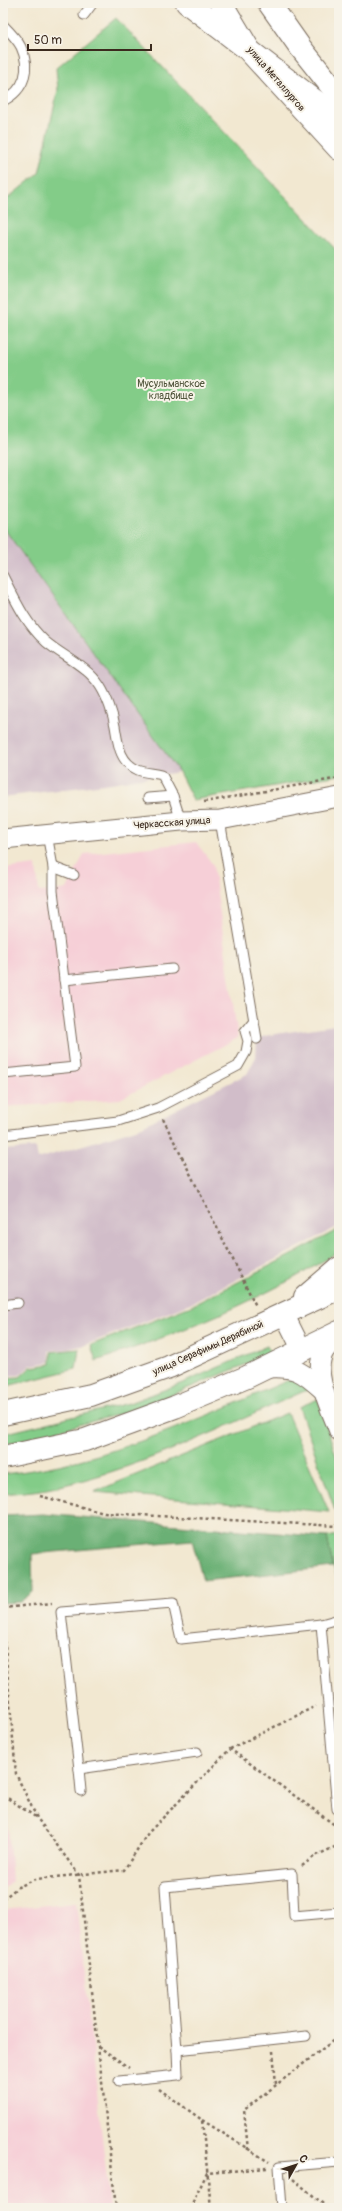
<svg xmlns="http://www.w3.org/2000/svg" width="342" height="2211" viewBox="0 0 342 2211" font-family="Pangolin,sans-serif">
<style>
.built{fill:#f6cfd7}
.industrial{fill:#d1bdc9}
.green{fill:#83cc88;stroke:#5f7b53}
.forest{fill:#6ab074;stroke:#526d49}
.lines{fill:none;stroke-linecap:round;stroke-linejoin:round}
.lane-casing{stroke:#7b6c5d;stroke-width:11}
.street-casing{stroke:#7b6c5d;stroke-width:21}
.secondary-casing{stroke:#7b6c5d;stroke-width:24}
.primary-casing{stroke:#7b6c5d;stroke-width:24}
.path{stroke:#7b6c5d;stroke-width:2.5;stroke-dasharray:3 3;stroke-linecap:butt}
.lane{stroke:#fff;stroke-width:9}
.street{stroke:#fff;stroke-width:19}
.secondary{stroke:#fff;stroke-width:22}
.primary{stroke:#fff;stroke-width:22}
.labels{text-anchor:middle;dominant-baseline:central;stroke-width:4;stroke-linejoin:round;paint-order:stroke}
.street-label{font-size:10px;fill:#3b2a1e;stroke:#f7f3e8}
.park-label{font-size:10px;fill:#4d5238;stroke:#f7f3e8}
</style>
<rect width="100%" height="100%" fill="#f7f3e8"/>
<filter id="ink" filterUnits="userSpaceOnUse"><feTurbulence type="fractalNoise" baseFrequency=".025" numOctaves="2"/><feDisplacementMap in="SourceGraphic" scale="8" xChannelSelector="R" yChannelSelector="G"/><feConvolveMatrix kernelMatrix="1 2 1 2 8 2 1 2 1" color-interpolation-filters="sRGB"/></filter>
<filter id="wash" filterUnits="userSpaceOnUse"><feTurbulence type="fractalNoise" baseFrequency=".012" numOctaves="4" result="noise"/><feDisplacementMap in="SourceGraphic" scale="16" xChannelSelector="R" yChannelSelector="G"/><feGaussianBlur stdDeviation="0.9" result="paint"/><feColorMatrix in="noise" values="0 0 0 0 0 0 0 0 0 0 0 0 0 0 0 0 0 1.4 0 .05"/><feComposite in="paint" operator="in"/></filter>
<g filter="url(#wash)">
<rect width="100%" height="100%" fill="#f2e8d1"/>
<g class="built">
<polygon points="196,842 213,865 238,1038 120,1099 3,1107 3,869 36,865 39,892 53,891 67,889 84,854"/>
<polygon points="3,1752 12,1881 3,1888"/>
<polygon points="76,1902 110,2208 3,2208 3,1910"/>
</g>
<g class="industrial">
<polygon points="3,527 179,772 105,784 3,797"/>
<polygon points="335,1025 339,1029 339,1226 190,1304 85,1345 69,1349 49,1351 50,1362 31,1365 20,1375 3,1376 3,1150 36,1148 38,1159 136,1129 247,1074 256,1057 257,1039 269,1035"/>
</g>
<g class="green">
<polygon points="116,18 339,253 339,775 193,800 179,772 3,527 3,202 39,173 58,90 56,68"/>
<path d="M339,1229V1251C264,1300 180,1333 96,1361L91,1345L191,1306L295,1253Z"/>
<polygon points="267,1346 271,1354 135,1410 3,1445 3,1434 129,1403 185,1382"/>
<polygon points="79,1349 76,1369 3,1387 3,1378 20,1377 31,1367 51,1364 51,1352"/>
<path d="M296,1377L309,1389C228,1425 147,1466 60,1486C42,1491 22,1492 3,1494V1474C105,1464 203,1417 296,1377Z"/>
<polygon points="318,1399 339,1465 339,1522 299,1407"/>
<polygon points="287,1413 329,1512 94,1492"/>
<polygon points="339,1535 339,1582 333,1567 327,1537"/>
</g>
<polygon class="forest" points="43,1514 327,1537 333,1567 203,1581 192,1540 32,1554 33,1592 20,1602 3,1603 3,1516"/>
</g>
<g filter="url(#ink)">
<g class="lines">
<g class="lane-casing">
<g id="lane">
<polyline points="84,15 93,3"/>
<path d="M3,25C9,31 17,39 21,47C31,69 25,90 3,101"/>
<path d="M3,576C15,600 26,624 46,642C64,657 87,666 100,686C107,697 113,714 115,726C118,743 119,762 138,770C145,773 154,773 162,775L173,796L181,821"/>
<polyline points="148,798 173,796"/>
<polyline points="220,820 257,1039"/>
<polyline points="53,867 74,875"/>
<polyline points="64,980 172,969"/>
<polyline points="3,1074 75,1067 53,891 53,867 47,834"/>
<polyline points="3,1135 118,1121 158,1108 238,1066 246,1052 248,1041 245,1031 254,1020"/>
<polyline points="3,1305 18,1303"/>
<polyline points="321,1624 337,1809"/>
<polyline points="197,1752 79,1769 61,1612 173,1603 181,1639 321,1624 339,1619"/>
<polyline points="79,1769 81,1791"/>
<polyline points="306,2036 177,2050 165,1887 292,1874 294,1916 339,1912"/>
<polyline points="119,2081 178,2075 177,2050"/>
<polyline points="282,2208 279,2167 339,2162"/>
</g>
</g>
<g class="street-casing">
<g id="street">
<polyline points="3,839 181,821 220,820 339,797"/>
<polyline points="284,1314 302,1350"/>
<path d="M339,1337C335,1340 329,1345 325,1350C311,1371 331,1410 339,1431"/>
<path d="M266,1368C295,1366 302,1371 323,1390"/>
</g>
</g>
<g class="secondary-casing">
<polyline id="secondary" points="187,3 339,119"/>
</g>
<g class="primary-casing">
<g id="primary">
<polyline points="221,3 251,53 339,149"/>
<polyline points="269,3 300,47 339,96"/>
<polyline points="305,1297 339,1268"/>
<polyline points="3,1414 91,1395 169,1367 339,1288"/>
<polyline points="3,1457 85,1440 175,1407 247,1377 339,1332"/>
</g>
</g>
<g class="path">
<polyline points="204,802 339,778"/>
<polyline points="163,1119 256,1306"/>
<polyline points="40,1496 104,1513 337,1526"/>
<polyline points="3,1608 52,1603"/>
<polyline points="3,1622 16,1774 37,1818 79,1875 116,2208"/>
<polyline points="230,1749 316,1706"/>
<polyline points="3,1795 37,1818"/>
<polyline points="302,1866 315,1856 339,1845"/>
<polyline points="3,1899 18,1887 36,1879 124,1870 148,1833 230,1749 339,1828"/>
<polyline points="98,2046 129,2068"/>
<polyline points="273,2051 276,2084"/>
<polyline points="159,2089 202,2120 211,2208"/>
<polyline points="202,2120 269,2162"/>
<polyline points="248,2150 244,2110 339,2036"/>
<polyline points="293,2179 328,2208"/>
<polyline points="190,2208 207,2173 268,2168"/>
</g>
<use href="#lane" class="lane"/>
<use href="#street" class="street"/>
<use href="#secondary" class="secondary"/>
<use href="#primary" class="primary"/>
</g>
</g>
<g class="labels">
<g class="street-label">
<text transform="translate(276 79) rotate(49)">улица Металлургов</text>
<text transform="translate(172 823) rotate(-4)">Черкасская улица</text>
<text transform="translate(208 1348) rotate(-24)">улица Серафимы Дерябиной</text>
</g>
<g class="park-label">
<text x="171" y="384">Мусульманское<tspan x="171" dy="12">кладбище</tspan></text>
</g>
</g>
<rect width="342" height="2211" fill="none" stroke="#f7f3e8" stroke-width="16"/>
<g transform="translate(296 2165) rotate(51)" stroke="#f7f3e8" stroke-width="3" paint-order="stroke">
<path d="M0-3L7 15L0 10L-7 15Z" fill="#3b2a1e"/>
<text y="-6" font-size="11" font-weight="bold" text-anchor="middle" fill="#3b2a1e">С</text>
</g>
<path d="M28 44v6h123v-6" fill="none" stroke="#3b2a1e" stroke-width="2"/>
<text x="34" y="44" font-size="12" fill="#3b2a1e" stroke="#f7f3e8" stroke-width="3" paint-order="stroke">50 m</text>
</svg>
